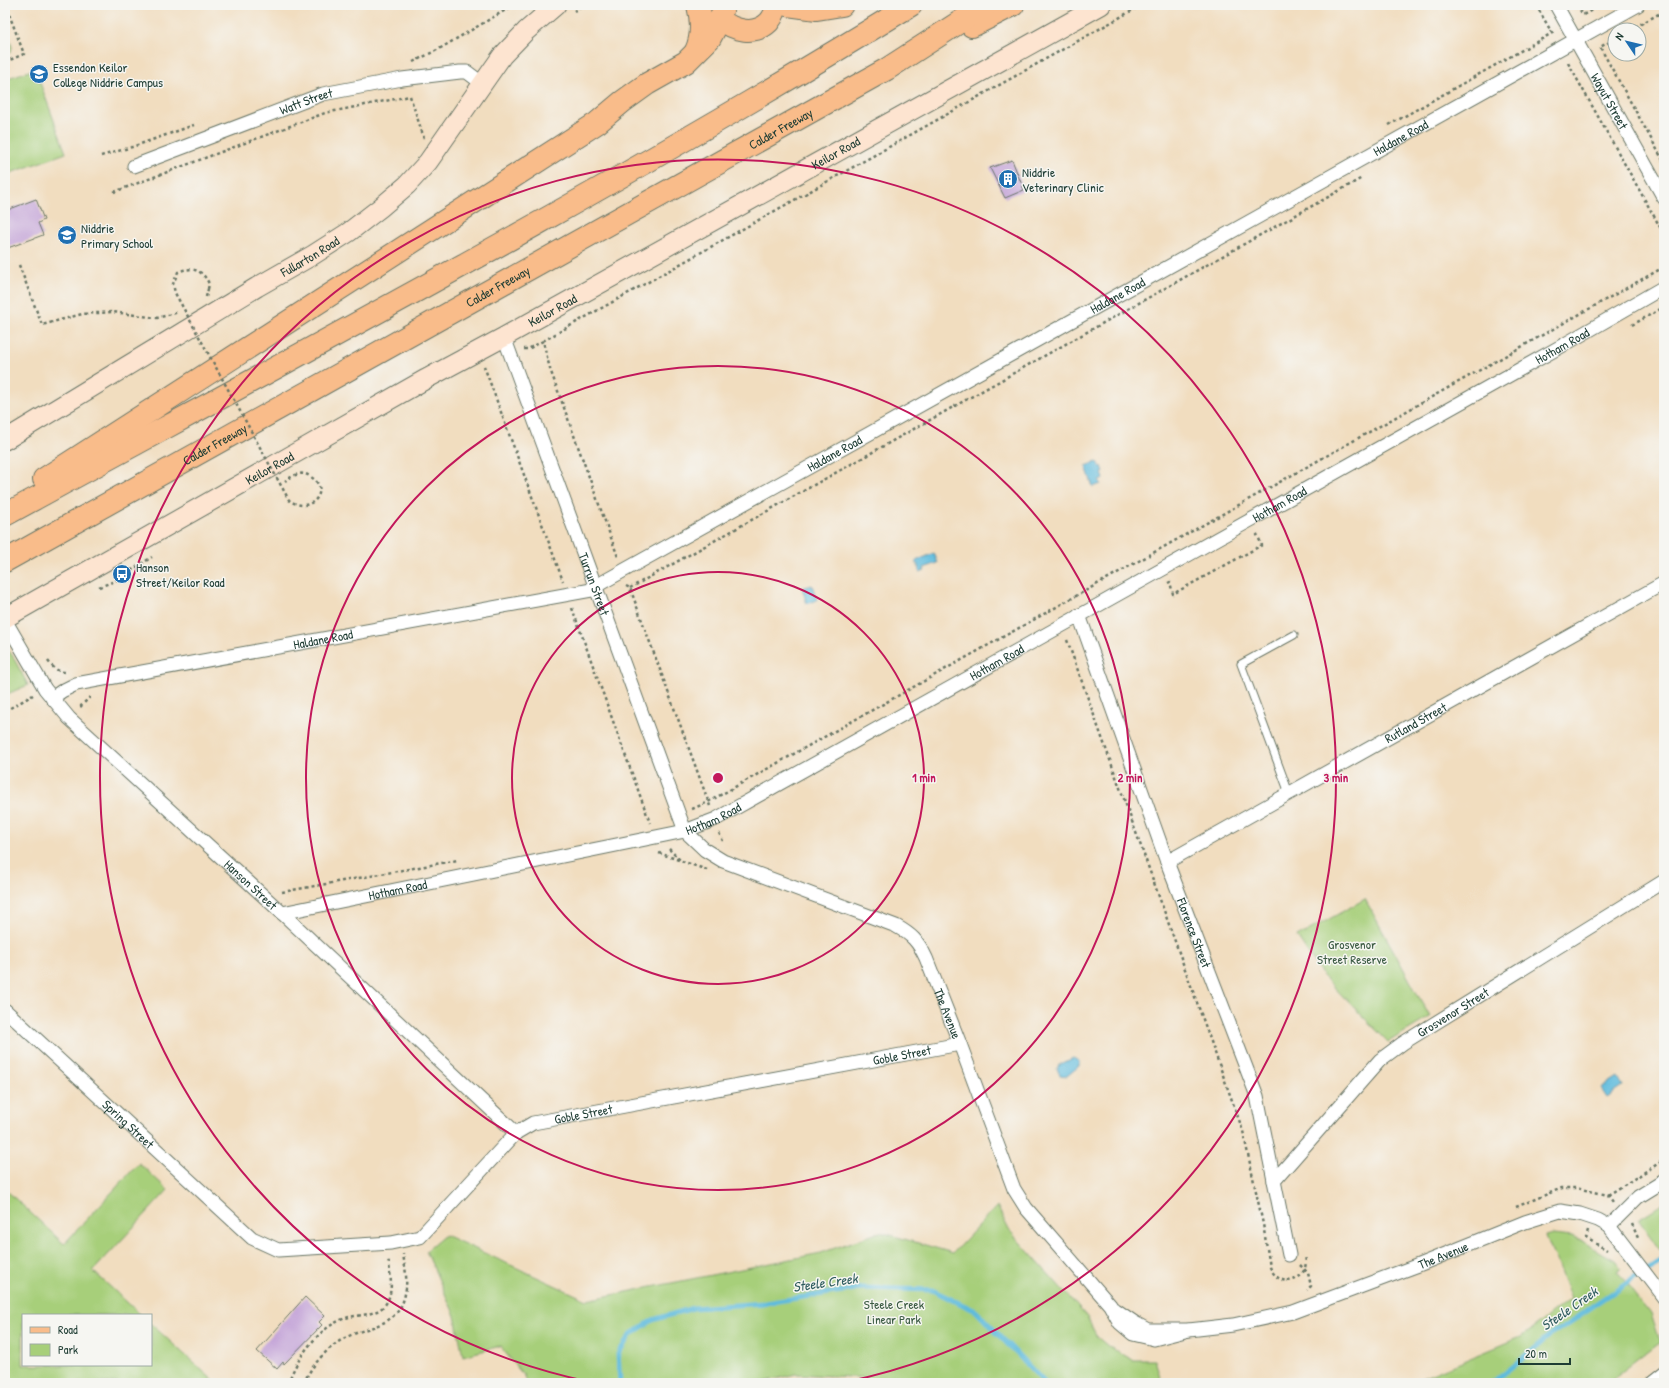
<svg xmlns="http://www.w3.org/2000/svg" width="1669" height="1388" viewBox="0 0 1669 1388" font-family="'Patrick Hand',sans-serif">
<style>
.green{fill:#a7cf7a;stroke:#638657}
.water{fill:#5fbbdd;stroke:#3f7c88}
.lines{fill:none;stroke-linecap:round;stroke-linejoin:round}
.stream{stroke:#5fbbdd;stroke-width:5}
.building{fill:#c4a4d8}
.service-casing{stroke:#687565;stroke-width:9}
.minor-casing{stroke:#687565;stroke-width:15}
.secondary-casing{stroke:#687565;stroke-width:21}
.primary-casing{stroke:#687565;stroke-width:23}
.motorway-casing{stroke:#687565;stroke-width:24}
.path{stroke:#687565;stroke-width:2.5;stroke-dasharray:3 3;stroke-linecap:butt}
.service{stroke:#fff;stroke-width:7}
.minor{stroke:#fff;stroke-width:13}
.secondary{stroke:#fde4d0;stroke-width:19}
.primary{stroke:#f9bc8a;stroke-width:21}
.motorway{stroke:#f9bc8a;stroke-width:22}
.path-bridge{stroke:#687565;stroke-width:2.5;stroke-dasharray:3 3;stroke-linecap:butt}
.ring{fill:none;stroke:#c2185b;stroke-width:2}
.labels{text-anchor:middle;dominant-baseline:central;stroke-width:3;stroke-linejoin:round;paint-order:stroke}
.poi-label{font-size:13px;fill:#1f3d34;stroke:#f6f6f2;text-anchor:start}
.street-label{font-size:13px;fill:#1f3d34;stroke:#f6f6f2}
.park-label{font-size:13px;fill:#3a5a42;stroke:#f6f6f2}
.water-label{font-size:14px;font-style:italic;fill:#2f5c5e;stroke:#f6f6f2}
.centre{fill:#c2185b;stroke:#f6f6f2;stroke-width:2}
.ring-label{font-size:12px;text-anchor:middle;font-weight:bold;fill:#c2185b;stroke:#f6f6f2;stroke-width:3;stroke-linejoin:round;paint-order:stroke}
</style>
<rect width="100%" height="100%" fill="#f6f6f2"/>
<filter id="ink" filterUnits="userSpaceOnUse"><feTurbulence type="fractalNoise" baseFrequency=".025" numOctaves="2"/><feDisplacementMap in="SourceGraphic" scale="8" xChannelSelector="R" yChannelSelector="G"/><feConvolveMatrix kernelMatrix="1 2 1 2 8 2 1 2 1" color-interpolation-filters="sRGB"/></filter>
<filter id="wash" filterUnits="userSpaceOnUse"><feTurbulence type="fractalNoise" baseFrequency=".012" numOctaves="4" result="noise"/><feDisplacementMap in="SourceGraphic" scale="16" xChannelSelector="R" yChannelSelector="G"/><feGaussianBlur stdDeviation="0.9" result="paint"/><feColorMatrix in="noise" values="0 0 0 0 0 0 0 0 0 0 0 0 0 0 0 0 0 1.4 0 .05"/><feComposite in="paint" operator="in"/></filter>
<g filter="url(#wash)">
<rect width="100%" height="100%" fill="#f1ddbf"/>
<g class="green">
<polygon points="5,25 12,47 11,52 5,56"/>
<polygon points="35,69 66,153 5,175 5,79"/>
<polygon points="5,647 12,655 28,685 5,695"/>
<polygon points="1365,899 1430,1017 1388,1042 1323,976 1297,937"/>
<polygon points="139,1163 168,1190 93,1271 141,1315 23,1315 23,1365 151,1365 151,1324 216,1383 5,1383 5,1189 64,1244"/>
<polygon points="1664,1203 1664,1256 1638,1219"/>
<polygon points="997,1206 1009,1230 1087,1317 1097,1337 1109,1347 1133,1360 1155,1360 1162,1383 881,1383 868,1378 796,1374 760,1383 526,1383 524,1376 500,1346 463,1356 455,1316 426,1251 445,1235 587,1300 821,1253 880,1232 953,1253"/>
<polygon points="1554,1234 1572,1236 1580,1240 1615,1260 1621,1268 1617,1271 1651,1314 1660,1342 1607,1383 1410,1383 1521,1337 1571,1299 1546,1236"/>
</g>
<g class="water">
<polygon points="1097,462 1100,467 1102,466 1104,472 1102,473 1104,479 1099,481 1101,484 1093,487 1086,466"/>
<polygon points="934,553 938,563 924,568 925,570 920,572 916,561"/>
<polygon points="812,585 817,600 807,604 802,588"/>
<polygon points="1073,1058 1079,1061 1079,1066 1067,1076 1060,1075 1057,1069 1059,1065"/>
<polygon points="1618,1077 1623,1086 1607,1097 1601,1088"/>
</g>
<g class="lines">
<g class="stream">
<polyline points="620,1383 618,1354 631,1334 653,1320 693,1308 765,1303 862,1288 932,1290 976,1311 1045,1383"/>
<polyline points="1492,1383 1549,1336 1664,1258"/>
</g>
</g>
<g id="blocks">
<g class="building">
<polygon points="1012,160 1024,190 1005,198 990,168"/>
<polygon points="36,199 44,220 38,223 43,235 5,249 5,211"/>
<polygon points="305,1297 325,1316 319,1322 322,1325 284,1364 283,1362 277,1369 257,1351"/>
</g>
</g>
</g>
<g filter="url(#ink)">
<use href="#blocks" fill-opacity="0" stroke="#687565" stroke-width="1"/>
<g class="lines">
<g class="service-casing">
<polyline id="service" points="1289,793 1241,664 1294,635"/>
</g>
<g class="minor-casing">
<g id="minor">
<path id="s1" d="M1556,5L1664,198"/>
<path id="s2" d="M134,166L323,94L402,79L460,72H467L483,84"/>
<path id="s3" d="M504,337L685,831L705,850L723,861L896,926C912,935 918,941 926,958L960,1044L1014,1189L1026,1208L1110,1305L1120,1323L1133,1334L1154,1339L1189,1330"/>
<path id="s4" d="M596,586L1638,5"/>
<path id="s5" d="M1079,615L1167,862L1257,1096L1289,1255"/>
<path id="s6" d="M5,620L45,689L69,718L282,913L516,1133"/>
<path id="s7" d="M52,698L62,691L76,684L597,589"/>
<path id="s8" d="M1167,862L1664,583"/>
<path id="s9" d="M282,913L685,831L716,819L1567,343L1664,287"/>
<path id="s10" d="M5,1010L252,1238L278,1250L391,1243L420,1237L516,1133L533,1123L960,1044"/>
<path id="s11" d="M1274,1181L1380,1060L1403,1043L1664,881"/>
<polyline points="1609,1226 1638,1197 1664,1181"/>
<path id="s12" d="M1116,1310L1135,1323L1148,1330H1189L1233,1325L1293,1312L1416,1266L1525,1222L1560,1211L1580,1214L1598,1220L1609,1226L1664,1298"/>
<polyline points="1650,1383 1664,1372"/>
</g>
</g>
<g class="secondary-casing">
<g id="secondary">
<path id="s13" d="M5,440L257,287L313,255L349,232L380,208L407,185L428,162L502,56L526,31L556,5"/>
<path id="s14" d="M5,618L426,379L504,337L1101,5"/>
</g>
</g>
<g class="primary-casing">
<path id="primary" d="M724,5L720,19C734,31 755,36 769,22C773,17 776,12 776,5"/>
</g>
<g class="motorway-casing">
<g id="motorway">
<polyline points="788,5 817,9 842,5"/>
<polyline points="972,26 1013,5"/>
<path d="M696,51C703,36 702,21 698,5"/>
<polyline points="44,479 597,123 622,102 647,84 686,62 710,38 720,19"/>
<path d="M5,515C309,349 616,187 911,5"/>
<path id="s15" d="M5,561L887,69L986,5"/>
</g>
</g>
<g class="path">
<polyline points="1536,5 1552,33 1555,35"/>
<polyline points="1577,5 1583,15 1601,5"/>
<polyline points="574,11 583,5"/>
<polyline points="1630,30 1664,11"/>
<polyline points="1615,39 1600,47 1664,162"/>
<polyline points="5,62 24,54 6,6 7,5"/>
<polyline points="413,62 439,49 514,5"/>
<polyline points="1568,63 1664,234"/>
<polyline points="5,68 7,67"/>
<polyline points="1389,125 1554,32"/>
<polyline points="101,156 132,147 194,125"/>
<polyline points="114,192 325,113 410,96 424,138"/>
<polyline points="19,265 42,325 82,314 113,312 157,318 179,312"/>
<polyline points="206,297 208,289"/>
<polyline points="1632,325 1664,307"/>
<polyline points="543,341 1142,5"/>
<polyline points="524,349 528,349 543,341 550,369 618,557"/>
<polyline points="484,366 563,581"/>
<polyline points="1168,583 1170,582 1173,594 1262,545 1257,535 1259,534"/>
<polyline points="626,586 630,588 710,806"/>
<polyline points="99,587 115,581 152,557"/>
<polyline points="630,588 1362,178"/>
<polyline points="572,608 650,823"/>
<path d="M1067,640L1243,1131L1263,1224L1270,1267C1280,1292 1311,1280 1305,1256"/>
<path d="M48,661C53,668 58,672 66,672"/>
<polyline points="82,707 81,706 90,697"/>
<polyline points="5,711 33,695"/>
<polyline points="692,809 708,802 1664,267"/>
<polyline points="719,833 724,843"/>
<polyline points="669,849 680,860"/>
<polyline points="659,853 707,870"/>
<polyline points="282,892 458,860"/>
<polyline points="1608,1195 1664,1160"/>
<polyline points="1516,1207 1562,1188 1576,1188 1608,1195 1613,1202"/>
<polyline points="1632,1224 1638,1238"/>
<polyline points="1588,1231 1586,1238 1607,1250"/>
<polyline points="1300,1265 1308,1273 1311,1286 1307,1290"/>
<path d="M288,1383C298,1356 320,1325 349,1317C360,1315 375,1315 384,1306C395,1294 390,1272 388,1258"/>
<path d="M304,1383C311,1365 330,1345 347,1337C371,1325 399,1326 405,1294C408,1281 405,1267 403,1254"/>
</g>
<use href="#service" class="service"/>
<use href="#minor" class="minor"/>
<use href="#secondary" class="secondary"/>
<use href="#primary" class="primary"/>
<use href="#motorway" class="motorway"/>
<path class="path-bridge" d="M208,289L209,284C203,270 192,266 178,272L173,284L175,293L289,500C310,516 332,490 311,477C307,474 303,473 299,474C294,475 289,478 285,481"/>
</g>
</g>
<g class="ring">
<circle cx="718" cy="778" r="206"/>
<circle cx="718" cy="778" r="412"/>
<path d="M590 1382A618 618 0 1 1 846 1382"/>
</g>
<defs>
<g id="school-disc" transform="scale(1)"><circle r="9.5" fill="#1f6fb2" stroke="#f6f6f2"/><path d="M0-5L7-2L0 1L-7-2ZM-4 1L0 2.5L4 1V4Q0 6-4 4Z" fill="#fff"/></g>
<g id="building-disc" transform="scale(1)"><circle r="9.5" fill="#1f6fb2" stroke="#f6f6f2"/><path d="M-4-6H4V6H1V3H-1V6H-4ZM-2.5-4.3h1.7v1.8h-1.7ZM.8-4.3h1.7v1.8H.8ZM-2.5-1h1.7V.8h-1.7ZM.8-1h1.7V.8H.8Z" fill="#fff"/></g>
<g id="bus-disc" transform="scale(1)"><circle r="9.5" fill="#1f6fb2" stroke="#f6f6f2"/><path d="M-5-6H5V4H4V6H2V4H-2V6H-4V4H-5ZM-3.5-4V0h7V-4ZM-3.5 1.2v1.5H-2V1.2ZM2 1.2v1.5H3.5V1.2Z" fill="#fff"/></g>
</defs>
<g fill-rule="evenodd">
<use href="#school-disc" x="39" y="74"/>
<use href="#building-disc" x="1008" y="179"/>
<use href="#school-disc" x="67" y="235"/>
<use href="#bus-disc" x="122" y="574"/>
</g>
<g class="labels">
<g class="poi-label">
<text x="53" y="67">Essendon Keilor<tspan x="53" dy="15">College Niddrie Campus</tspan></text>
<text x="1022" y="172">Niddrie<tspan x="1022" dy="15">Veterinary Clinic</tspan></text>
<text x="81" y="228">Niddrie<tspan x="81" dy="15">Primary School</tspan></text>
<text x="136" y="567">Hanson<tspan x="136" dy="15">Street/Keilor Road</tspan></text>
</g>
<g class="street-label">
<text stroke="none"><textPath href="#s1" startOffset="110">Wayut Street</textPath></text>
<text stroke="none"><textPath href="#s2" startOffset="184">Watt Street</textPath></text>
<text stroke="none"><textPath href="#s15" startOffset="888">Calder Freeway</textPath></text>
<text stroke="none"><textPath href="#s4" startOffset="921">Haldane Road</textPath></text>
<text stroke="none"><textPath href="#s14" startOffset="952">Keilor Road</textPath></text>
<text stroke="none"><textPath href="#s13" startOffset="356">Fullarton Road</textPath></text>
<text stroke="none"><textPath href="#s15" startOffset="564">Calder Freeway</textPath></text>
<text stroke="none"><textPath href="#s4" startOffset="597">Haldane Road</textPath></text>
<text stroke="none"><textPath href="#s14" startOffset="628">Keilor Road</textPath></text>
<text stroke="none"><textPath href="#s9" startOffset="1414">Hotham Road</textPath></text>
<text stroke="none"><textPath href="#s15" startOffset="240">Calder Freeway</textPath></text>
<text stroke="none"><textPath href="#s4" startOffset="273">Haldane Road</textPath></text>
<text stroke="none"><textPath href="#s14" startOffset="304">Keilor Road</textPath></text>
<text stroke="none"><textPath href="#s9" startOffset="1090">Hotham Road</textPath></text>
<text stroke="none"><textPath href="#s3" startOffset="263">Turrun Street</textPath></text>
<text stroke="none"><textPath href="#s7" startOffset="279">Haldane Road</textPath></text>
<text stroke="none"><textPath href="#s9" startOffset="766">Hotham Road</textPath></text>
<text stroke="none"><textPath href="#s8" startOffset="285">Rutland Street</textPath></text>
<text stroke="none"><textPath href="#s9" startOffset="442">Hotham Road</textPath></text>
<text stroke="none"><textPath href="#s6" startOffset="364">Hanson Street</textPath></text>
<text stroke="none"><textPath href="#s9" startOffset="118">Hotham Road</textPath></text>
<text stroke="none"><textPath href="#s5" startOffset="338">Florence Street</textPath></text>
<text stroke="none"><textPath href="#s11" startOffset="248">Grosvenor Street</textPath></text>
<text stroke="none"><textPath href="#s3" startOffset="864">The Avenue</textPath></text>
<text stroke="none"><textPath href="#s10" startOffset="1044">Goble Street</textPath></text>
<text stroke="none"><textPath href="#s10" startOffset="720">Goble Street</textPath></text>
<text stroke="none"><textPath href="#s10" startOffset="168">Spring Street</textPath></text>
<text stroke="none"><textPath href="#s12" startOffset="345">The Avenue</textPath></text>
</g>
<g class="park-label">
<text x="1352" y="944">Grosvenor<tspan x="1352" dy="15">Street Reserve</tspan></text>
<text x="894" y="1304">Steele Creek<tspan x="894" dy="15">Linear Park</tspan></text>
</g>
<g class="water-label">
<text transform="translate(825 1282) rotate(-8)">Steele Creek</text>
<text transform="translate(1569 1308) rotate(-35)">Steele Creek</text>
</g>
</g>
<circle cx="718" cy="778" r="6" class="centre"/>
<g class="ring-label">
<text x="924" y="782">1 min</text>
<text x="1130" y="782">2 min</text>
<text x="1336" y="782">3 min</text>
</g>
<rect width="1669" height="1388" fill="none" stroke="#f6f6f2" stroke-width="20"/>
<rect x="22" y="1314" width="130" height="52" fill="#f6f6f2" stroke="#a0aca6"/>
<rect x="30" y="1327" width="20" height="6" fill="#f9bc8a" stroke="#a0aca6"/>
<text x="58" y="1334" font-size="12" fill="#1f3d34">Road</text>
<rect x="30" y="1344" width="20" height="12" fill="#a7cf7a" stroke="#a0aca6"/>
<text x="58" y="1354" font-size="12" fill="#1f3d34">Park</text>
<g transform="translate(1627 42) rotate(305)"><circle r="19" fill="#f6f6f2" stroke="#a0aca6"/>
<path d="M0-3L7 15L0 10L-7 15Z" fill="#1f6fb2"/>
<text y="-6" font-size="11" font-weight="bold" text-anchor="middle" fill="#1f3d34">N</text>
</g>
<path d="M1519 1358v6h51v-6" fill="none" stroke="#1f3d34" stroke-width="2"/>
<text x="1525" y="1358" font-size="12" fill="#1f3d34" stroke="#f6f6f2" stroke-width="3" paint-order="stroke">20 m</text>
</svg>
